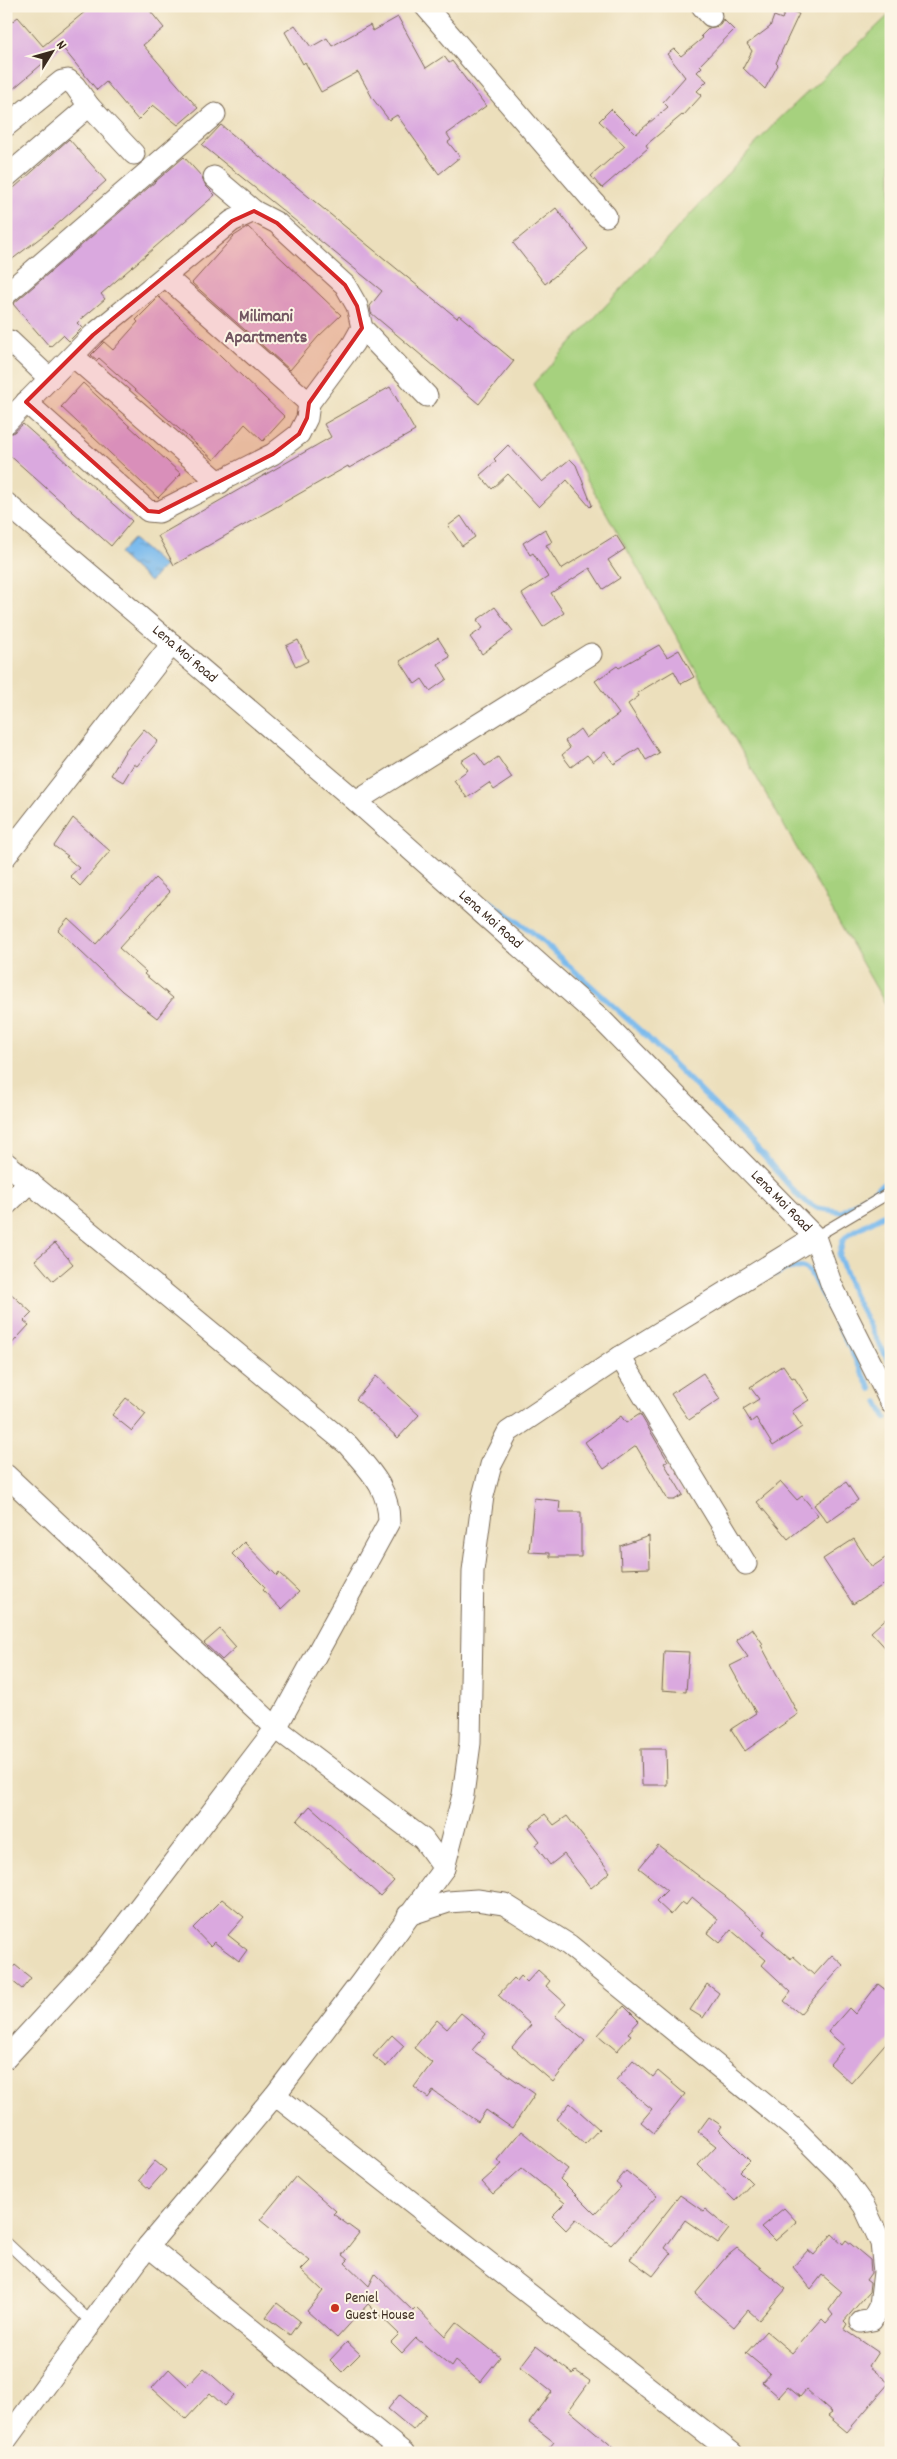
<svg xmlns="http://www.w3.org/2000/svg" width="897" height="2459" viewBox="0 0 897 2459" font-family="Dekko,sans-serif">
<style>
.green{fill:#a6d17e;stroke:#707e4e}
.water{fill:url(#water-ripples);stroke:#5a7286}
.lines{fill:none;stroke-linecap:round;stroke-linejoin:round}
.stream{stroke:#78b9ed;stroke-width:5.5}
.building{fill:#daa9df}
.lane-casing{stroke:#796955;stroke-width:12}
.street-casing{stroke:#796955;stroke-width:23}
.lane{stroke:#fff;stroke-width:10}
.street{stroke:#fff;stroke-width:21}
.marked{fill:#d62828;fill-opacity:0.2;stroke:#d62828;stroke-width:4;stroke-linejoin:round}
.poi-dot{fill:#c8321e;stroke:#fcf5e5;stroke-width:2}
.labels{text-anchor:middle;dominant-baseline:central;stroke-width:4;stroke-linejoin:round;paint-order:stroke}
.street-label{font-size:15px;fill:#3b2a1e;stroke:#fcf5e5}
.poi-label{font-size:15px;fill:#3b2a1e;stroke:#fcf5e5;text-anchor:start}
.quarter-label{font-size:18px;font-weight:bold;fill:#735662;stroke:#fcf5e5}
</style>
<defs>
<pattern id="water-ripples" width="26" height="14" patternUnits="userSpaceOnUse" patternTransform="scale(1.25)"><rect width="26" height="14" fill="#78b9ed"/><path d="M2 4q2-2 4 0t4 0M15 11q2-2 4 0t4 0" fill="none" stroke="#6497bf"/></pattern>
</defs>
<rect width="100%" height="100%" fill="#fcf5e5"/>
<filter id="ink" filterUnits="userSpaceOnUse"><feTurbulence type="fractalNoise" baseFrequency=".02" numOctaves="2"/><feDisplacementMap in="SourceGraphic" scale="10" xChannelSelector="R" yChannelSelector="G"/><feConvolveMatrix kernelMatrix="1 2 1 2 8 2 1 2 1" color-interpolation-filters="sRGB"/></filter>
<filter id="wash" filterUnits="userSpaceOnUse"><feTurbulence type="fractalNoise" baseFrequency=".0096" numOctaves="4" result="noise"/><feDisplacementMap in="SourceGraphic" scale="20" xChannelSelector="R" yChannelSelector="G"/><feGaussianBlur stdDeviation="1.12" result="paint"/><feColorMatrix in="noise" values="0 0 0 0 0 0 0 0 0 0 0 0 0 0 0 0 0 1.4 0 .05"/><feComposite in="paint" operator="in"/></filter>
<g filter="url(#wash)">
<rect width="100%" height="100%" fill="#ecdfbc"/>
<polygon class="green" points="891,13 891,1014 533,384 775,123"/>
<polygon class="water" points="133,539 164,566 150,582 119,554"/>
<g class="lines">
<g class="stream">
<polyline points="489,901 532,932 646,1036 753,1144 800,1198 817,1208 842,1212 891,1179"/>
<polyline points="891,1211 849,1234 843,1240 839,1256 854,1296 891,1366"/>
<polyline points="776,1274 786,1269 803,1267 810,1272 871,1389"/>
<polyline points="878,1402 886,1418"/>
</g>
</g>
<g id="blocks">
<g class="building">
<polygon points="92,6 146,6 164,28 143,45 198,108 178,125 153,105 138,120 106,82 97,90 62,47 6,95 6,26 18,17 43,46"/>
<polygon points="786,9 799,14 776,63 778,65 765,89 743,68 752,51 747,44 770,27 774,16 782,19"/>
<polygon points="398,17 426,68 444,56 449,63 452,61 486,106 447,134 451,140 448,142 460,157 439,174 397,115 389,120 373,99 358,72 321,92 305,62 303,64 285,32 295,25 311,47 327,38 332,46 370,25 373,31"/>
<polygon points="723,19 734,30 700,65 702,67 697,72 707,81 697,91 702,95 683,116 682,115 646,145 648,148 602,188 591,176 625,146 599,121 611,109 636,134 668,107 663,102 685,77 667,54 674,49 681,56 703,38 701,36 709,28 719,26"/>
<polygon points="221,125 457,318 459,315 514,361 479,404 371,313 370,306 382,291 202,145"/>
<polygon points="69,139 106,181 53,228 6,264 6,195"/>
<polygon points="184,157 202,177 206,186 215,195 101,294 105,299 77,323 82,328 69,341 63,335 50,347 13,304"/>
<polygon points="556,208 588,249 545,284 513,243"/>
<polygon points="248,227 341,315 318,337 290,370 192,283 234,236"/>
<polygon points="159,297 285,417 263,441 245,424 214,460 99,358 97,360 91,355 104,342 113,350 138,322 136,320"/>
<polygon points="83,383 181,474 158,498 61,407"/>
<polygon points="390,387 415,431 349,468 348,466 174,565 158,536 331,437 324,424"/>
<polygon points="23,424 132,521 111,546 6,452 6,435 14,432"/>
<polygon points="508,445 542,482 570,459 576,465 592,505 590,507 567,480 539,507 508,474 492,489 480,475 496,461 494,459"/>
<polygon points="461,516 475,537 462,546 448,526"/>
<polygon points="545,529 552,542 546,545 561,569 616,535 625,549 608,560 620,578 603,589 590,568 551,593 564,613 543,627 522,594 548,577 533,553 530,555 523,543"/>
<polygon points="495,607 513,631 482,654 470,637 483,628 477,620"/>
<polygon points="438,638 450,657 438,664 447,679 430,691 422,679 415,684 400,661"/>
<polygon points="298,640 308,661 296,667 286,646"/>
<polygon points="659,645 667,657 679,650 694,677 681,684 674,671 637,693 639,696 628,704 659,753 646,760 639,748 614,764 605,752 593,762 587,755 571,767 562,755 570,748 565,741 580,729 586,738 619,714 595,681 617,666 619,668"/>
<polygon points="144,729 158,741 137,766 134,764 123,782 111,775 124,753"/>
<polygon points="475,752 485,766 498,757 512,778 494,790 489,783 467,798 454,780 468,770 461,761"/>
<polygon points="73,818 110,851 80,886 70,876 79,868 66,857 68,856 54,846"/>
<polygon points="155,878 170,892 119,948 146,972 144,974 173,998 157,1018 122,991 58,930 68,918 96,944"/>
<polygon points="55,1243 73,1264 53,1281 35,1260"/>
<polygon points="6,1289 32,1313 24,1321 29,1325 6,1350"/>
<polygon points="783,1365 792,1378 794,1377 809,1400 792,1411 802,1427 773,1446 756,1418 751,1422 743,1409 759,1399 750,1387"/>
<polygon points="703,1373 720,1399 689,1420 671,1394"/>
<polygon points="376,1376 419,1415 398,1438 356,1399"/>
<polygon points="126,1398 146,1414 132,1431 112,1415"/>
<polygon points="640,1414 668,1461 664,1463 683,1495 674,1500 668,1500 636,1446 604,1469 585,1442 621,1416 626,1423"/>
<polygon points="781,1482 797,1500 802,1496 818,1515 788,1539 757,1502"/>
<polygon points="846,1482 858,1500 827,1522 814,1505"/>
<polygon points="534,1498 560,1501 559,1512 581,1512 581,1557 550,1557 550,1553 529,1552"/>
<polygon points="649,1536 650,1568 621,1569 620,1546"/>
<polygon points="854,1539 872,1567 891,1554 891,1580 853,1604 823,1559"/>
<polygon points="244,1542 277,1576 279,1573 299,1592 281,1609 263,1590 265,1587 232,1554"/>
<polygon points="891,1614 891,1654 871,1632"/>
<polygon points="752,1628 763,1644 761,1645 798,1714 745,1751 731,1729 756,1713 730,1666 748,1657 736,1640"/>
<polygon points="220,1629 236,1647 222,1660 204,1643"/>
<polygon points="664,1651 689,1652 686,1692 662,1690"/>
<polygon points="641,1749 666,1749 667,1785 642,1785"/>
<polygon points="310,1806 394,1881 380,1896 297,1821"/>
<polygon points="545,1814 554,1825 567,1816 610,1872 591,1888 564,1854 550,1865 535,1845 540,1841 529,1827"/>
<polygon points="658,1845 725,1896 765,1931 763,1935 791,1959 793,1956 814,1975 832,1955 843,1965 800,2014 784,2001 791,1992 762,1965 766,1960 731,1930 720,1943 708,1933 718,1919 692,1897 686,1905 682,1902 671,1915 656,1901 667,1890 639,1868"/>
<polygon points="222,1899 244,1917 228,1935 247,1950 239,1961 214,1942 210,1946 193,1928"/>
<polygon points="15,1965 31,1978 22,1989 6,1976"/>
<polygon points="538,1970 550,1981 546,1986 566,2004 555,2016 585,2041 553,2082 512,2047 531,2025 498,1995 514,1978 517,1981 521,1976 527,1982"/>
<polygon points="707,1984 719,1993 703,2018 690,2010"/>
<polygon points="878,1984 891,1994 891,2037 851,2083 830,2064 845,2047 828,2032 849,2008 855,2014"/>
<polygon points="624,2006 639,2021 628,2033 631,2035 617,2051 598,2035"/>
<polygon points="461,2013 486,2034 472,2050 535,2094 512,2128 486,2110 478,2122 433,2091 428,2098 414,2087 432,2063 414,2048 437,2020 447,2029"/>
<polygon points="392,2035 404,2046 386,2067 373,2056"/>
<polygon points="633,2060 653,2077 658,2071 685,2094 654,2133 641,2122 652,2109 616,2080"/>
<polygon points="570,2103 599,2129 585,2144 557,2119"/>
<polygon points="709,2117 722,2126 719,2130 750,2161 740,2171 752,2183 735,2201 698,2165 716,2146 698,2132"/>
<polygon points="521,2131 568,2169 560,2179 595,2214 621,2187 616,2183 626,2171 657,2196 611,2245 576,2219 566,2230 552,2216 565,2203 522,2168 493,2194 482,2182 502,2164 497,2160"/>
<polygon points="155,2161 166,2170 149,2189 139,2180"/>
<polygon points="296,2176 336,2211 333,2214 359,2233 342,2255 348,2260 345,2263 369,2286 375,2274 413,2311 416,2308 445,2336 456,2322 500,2357 480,2382 455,2361 451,2367 416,2338 402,2353 391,2342 399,2334 368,2304 337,2338 307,2311 323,2291 301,2270 310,2261 260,2220"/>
<polygon points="680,2195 703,2211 705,2209 729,2229 718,2243 685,2220 665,2248 671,2253 653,2276 630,2259"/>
<polygon points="784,2208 797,2222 775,2241 761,2227"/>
<polygon points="832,2234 843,2244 846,2240 870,2260 871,2273 866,2280 870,2283 869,2292 844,2321 847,2324 844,2329 878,2352 869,2366 889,2383 847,2432 828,2416 832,2413 806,2390 800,2397 788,2387 779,2397 762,2382 770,2373 746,2353 766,2331 792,2353 822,2319 826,2323 833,2315 829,2310 842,2292 822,2275 811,2289 793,2267 808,2250 814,2255"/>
<polygon points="737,2248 786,2289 759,2320 748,2310 734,2327 695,2294 726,2257"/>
<polygon points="277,2303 300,2321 290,2335 266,2317"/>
<polygon points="347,2342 360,2354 342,2372 330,2360"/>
<polygon points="536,2346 573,2374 576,2371 590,2381 569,2410 620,2453 545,2453 554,2442 529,2423 552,2392 520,2367"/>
<polygon points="204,2368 234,2395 224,2406 210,2393 186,2419 152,2388 169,2369 187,2386"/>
<polygon points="400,2394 426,2415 413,2430 388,2409"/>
</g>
</g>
</g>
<g filter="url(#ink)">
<use href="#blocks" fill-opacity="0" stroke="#796955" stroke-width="1"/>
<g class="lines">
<g class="lane-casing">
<g id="lane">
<polyline points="815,1237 891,1192"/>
<polyline points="6,2242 91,2322"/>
</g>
</g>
<g class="street-casing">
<g id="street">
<polyline points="425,6 606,216"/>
<polyline points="702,6 711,16"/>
<polyline points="6,126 62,81 68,80 75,86 89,106 134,154"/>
<polyline points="6,177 89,106"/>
<polyline points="214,177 254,211"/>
<polyline points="165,276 309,403"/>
<polyline points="6,294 215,114"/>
<polyline points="10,341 50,379"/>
<polyline points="73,356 220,483"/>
<polyline points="26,402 148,511 159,512 273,454 299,434 307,418 309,403 353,344 362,328"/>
<polyline points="6,423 93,335 232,221 254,211 277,223 345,285 357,306 362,328 427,396"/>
<path id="s1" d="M6,503L356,801L600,1018L815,1237L832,1286L891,1403"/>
<polyline points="356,801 591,654"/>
<polyline points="6,856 172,644"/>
<path d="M6,1163L348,1445C369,1470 389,1487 389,1522L276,1728L111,1944L6,2058"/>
<polyline points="6,1205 30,1182"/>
<polyline points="620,1357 746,1564"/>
<polyline points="6,1475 276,1728 423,1839 444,1868"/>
<polyline points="408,1915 448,1902 477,1900 504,1904 569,1945 796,2130 843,2177 864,2206 881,2243 884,2272 880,2305 872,2320 861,2322"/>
<polyline points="275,2095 732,2453"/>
<polyline points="148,2246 404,2453"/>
<polyline points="6,2440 148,2246 275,2095 361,1982 444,1868 463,1795 470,1743 473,1571 483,1496 491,1465 508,1432 620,1357 815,1237"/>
</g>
</g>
<use href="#lane" class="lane"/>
<use href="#street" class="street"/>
</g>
</g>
<path class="marked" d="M254,211L277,223L345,285L357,306L362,328L309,403L307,418L299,434L273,454L159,512L148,511L26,402L93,335L232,221Z"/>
<circle class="poi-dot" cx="335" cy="2308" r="5"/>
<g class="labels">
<g class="street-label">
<text stroke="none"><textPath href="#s1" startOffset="234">Lena Moi Road</textPath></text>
<text stroke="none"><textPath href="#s1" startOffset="639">Lena Moi Road</textPath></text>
<text stroke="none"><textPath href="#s1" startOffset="1044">Lena Moi Road</textPath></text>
</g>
<g class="poi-label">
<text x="345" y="2299">Peniel<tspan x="345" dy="17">Guest House</tspan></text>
</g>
<g class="quarter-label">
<text x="266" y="317">Milimani<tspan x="266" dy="21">Apartments</tspan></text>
</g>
</g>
<rect width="897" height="2459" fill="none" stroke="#fcf5e5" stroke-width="25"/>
<g transform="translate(52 52) rotate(53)" stroke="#fcf5e5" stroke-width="4" paint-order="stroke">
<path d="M0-4L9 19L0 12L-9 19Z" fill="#3b2a1e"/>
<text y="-8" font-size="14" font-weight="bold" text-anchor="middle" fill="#3b2a1e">N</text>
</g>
</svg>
